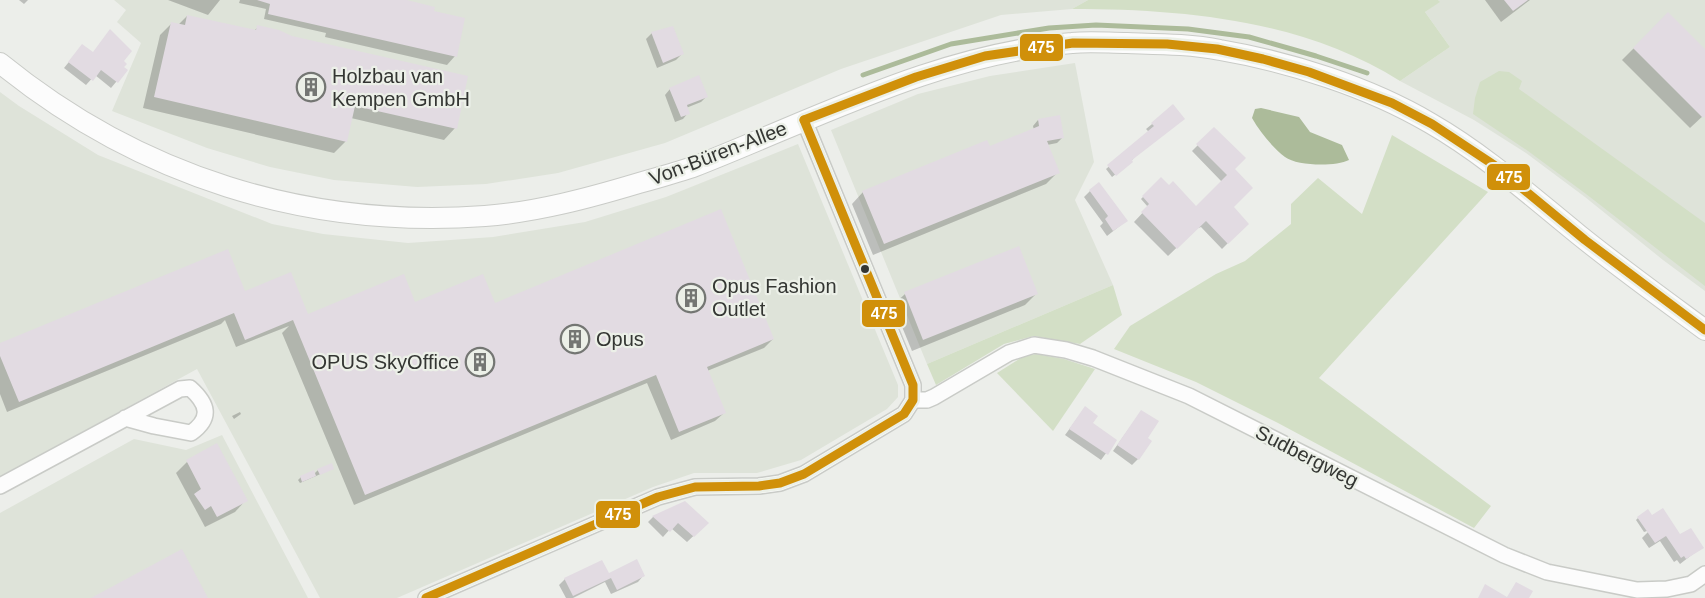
<svg xmlns="http://www.w3.org/2000/svg" width="1705" height="598" viewBox="0 0 1705 598" font-family="Arial,sans-serif">
<style>
.built{fill:#dee3d9}
.green{fill:#d3dfc6}
.water{fill:#acbb9a}
.shadow{fill:#0003}
.lines{fill:none;stroke-linecap:round;stroke-linejoin:round}
.stream{stroke:#acbb9a;stroke-width:5}
.building{fill:#e2dbe2}
.minor-casing{stroke:#c9cbc7;stroke-width:18}
.tertiary-casing{stroke:#c9cbc7;stroke-width:22}
.minor{stroke:#fcfcfc;stroke-width:15}
.tertiary{stroke:#fcfcfc;stroke-width:20}
.bus-1-casing{stroke:#ecf0e8;stroke-width:14}
.bus-1{stroke:#d0900a;stroke-width:9}
.bus-dot{fill:#343633;stroke:#ecf0e8;stroke-width:2}
.labels{text-anchor:middle;dominant-baseline:central;stroke-width:4.5;stroke-linejoin:round;paint-order:stroke}
.poi-label{font-size:20px;fill:#343633;stroke:#ecf0e8;text-anchor:start}
.street-label{font-size:20px;fill:#343633;stroke:#ecf0e8}
.line-badge{stroke:#ecf0e8;stroke-width:2}
.badge-label{font-size:16px;text-anchor:middle;font-weight:bold;fill:#fff}
</style>
<rect width="100%" height="100%" fill="#eceeea"/>
<g class="built">
<polygon points="114,0 1088,0 1072,9 1001,15 841,69 665,143 558,173 486,184 417,187 334,180 270,167 207,148 112,111 141,43 117,22 126,10"/>
<polygon points="1438,0 1705,0 1705,291 1663,260 1585,197 1526,153 1474,120 1400,81 1450,47 1425,12 1439,2"/>
<polygon points="1075,63 1094,162 1075,200 1113,285 927,364 831,130 918,94 990,76"/>
<polygon points="0,92 19,106 98,155 272,224 323,234 408,243 493,237 585,222 666,197 798,144 898,385 898,397 887,409 801,460 757,473 694,473 653,487 397,598 320,598 197,369 0,477"/>
<polygon points="222,435 308,598 0,598 0,513 134,439 186,450"/>
</g>
<g class="green">
<path d="M1088,0H1438L1440,2L1425,12L1450,47L1400,81C1303,20 1184,9 1072,9Z"/>
<polygon points="1499,71 1509,72 1522,81 1519,89 1705,223 1705,286 1586,194 1528,151 1473,114 1475,98 1480,82"/>
<polygon points="1392,135 1488,192 1319,378 1491,506 1474,528 1278,423 1196,382 1114,349 1130,326 1216,274 1245,261 1291,224 1291,204 1318,178 1362,214"/>
<polygon points="1113,285 1122,315 1080,344 1034,336 1004,344 936,385 927,364"/>
<polygon points="1036,354 1064,359 1095,369 1053,431 997,373 1024,356"/>
</g>
<path class="water" d="M1261,108L1299,117L1310,132L1342,145L1349,160C1335,167 1297,166 1285,157C1272,147 1260,132 1252,118L1255,109Z"/>
<g class="shadow">
<polygon points="19,0 28,0 24,4"/>
<polygon points="168,0 220,0 208,15"/>
<polygon points="240,0 401,0 432,12 455,56 447,65 325,37 326,33 264,19 266,9 239,3"/>
<polygon points="1485,0 1530,0 1501,22"/>
<polygon points="1668,14 1705,51 1705,114 1690,128 1622,60"/>
<polygon points="187,16 254,31 258,27 455,128 444,140 351,118 346,141 334,153 143,108 160,35 171,24 178,25"/>
<polygon points="652,33 682,54 676,60 657,68 646,39"/>
<polygon points="77,52 122,62 122,67 126,70 111,88 95,75 86,85 64,68"/>
<polygon points="670,89 706,97 701,102 686,108 688,113 683,119 675,122 665,95"/>
<polygon points="1173,107 1129,164 1112,177 1106,169 1149,132 1146,129"/>
<polygon points="1038,120 1063,137 1057,143 1047,145 1058,172 1046,184 873,255 852,204 863,192 989,148 1034,130 1033,126"/>
<polygon points="1214,129 1232,169 1232,207 1247,224 1222,249 1201,227 1196,229 1168,256 1134,222 1148,207 1141,199 1161,179 1196,208 1222,182 1192,151"/>
<polygon points="1090,191 1126,221 1107,236 1100,226 1103,223 1084,197"/>
<polygon points="244,293 308,316 415,304 494,305 773,339 764,348 707,371 724,413 715,421 671,440 647,383 354,505 282,333 289,326 236,347 225,320 221,324 7,412 0,394 0,344"/>
<polygon points="1037,293 1025,305 912,351 893,305 905,294"/>
<polygon points="1085,408 1091,424 1115,441 1101,460 1065,435"/>
<polygon points="240,412 241,414 234,419 232,416"/>
<polygon points="1141,412 1146,438 1138,459 1132,465 1113,451"/>
<polygon points="187,462 246,500 235,512 205,527 176,473"/>
<polygon points="332,469 300,483 298,480 301,477 314,474 318,470"/>
<polygon points="685,502 707,523 687,542 671,528 663,537 648,522 653,517"/>
<polygon points="1638,518 1680,536 1702,547 1680,564 1677,560 1674,562 1660,541 1649,548 1642,538 1650,530 1644,532 1636,520"/>
<polygon points="608,575 643,576 638,582 611,594 605,582 573,598 566,598 559,585 565,579"/>
</g>
<g class="lines">
<polyline class="stream" points="863,75 951,44 1049,28 1096,25 1188,29 1249,37 1316,56 1367,73"/>
</g>
<g class="building">
<polygon points="257,0 407,0 435,7 434,11 465,18 457,57 268,14 270,4"/>
<polygon points="1504,0 1528,0 1513,11"/>
<polygon points="1668,12 1705,49 1705,116 1703,118 1633,48"/>
<polygon points="187,15 256,30 257,25 279,30 292,36 468,76 457,129 355,106 347,142 154,97 171,22 185,25"/>
<polygon points="673,26 684,54 663,63 651,32"/>
<polygon points="110,29 132,51 124,61 127,64 124,67 128,70 118,83 101,70 93,81 68,62 82,44 93,52"/>
<polygon points="699,75 708,97 687,105 690,114 681,117 669,88"/>
<polygon points="1173,104 1185,119 1132,160 1133,162 1116,176 1107,165 1154,126 1151,123"/>
<polygon points="1060,115 1064,138 1047,141 1060,173 884,244 862,191 987,140 990,146 1039,126 1038,119"/>
<polygon points="1214,127 1246,158 1235,169 1253,188 1234,207 1249,224 1228,244 1206,221 1177,249 1141,212 1149,204 1142,196 1161,177 1169,185 1173,181 1196,206 1227,175 1196,144"/>
<polygon points="1099,182 1128,221 1113,231 1105,219 1108,216 1089,190"/>
<polygon points="721,209 774,339 707,367 726,413 679,432 656,375 365,495 293,320 245,340 234,313 19,402 0,356 0,343 228,249 245,291 291,272 308,314 404,274 415,302 483,274 495,303"/>
<polygon points="1019,246 1038,294 923,340 904,292"/>
<polygon points="1085,406 1098,416 1093,423 1117,440 1108,455 1069,429"/>
<polygon points="1141,410 1159,421 1148,438 1152,441 1139,460 1117,445"/>
<polygon points="217,443 248,501 217,517 211,506 205,510 194,494 201,489 186,460"/>
<polygon points="332,463 334,469 320,475 317,469"/>
<polygon points="314,470 316,476 302,482 300,476"/>
<polygon points="685,501 709,523 694,537 678,523 670,532 652,516"/>
<polygon points="1663,508 1680,534 1691,528 1704,548 1686,559 1684,556 1681,558 1666,536 1655,543 1637,517 1648,509 1652,515"/>
<polygon points="182,549 208,598 91,598"/>
<polygon points="637,559 645,576 617,590 611,578 573,596 564,578 602,560 609,573"/>
<polygon points="1516,582 1533,591 1529,598 1478,598 1485,584 1507,597"/>
</g>
<g class="lines">
<g class="minor-casing">
<g id="minor">
<polyline points="913,400 927,400 934,397 1009,353 1034,345 1066,350 1093,358 1189,396 1504,555 1547,572 1637,590 1667,589 1691,584 1705,574"/>
<path d="M0,486L180,389L190,388C208,404 212,418 191,433L154,426L125,418"/>
<polyline points="426,598 658,497 695,487 759,486 780,483 804,474 904,414 913,400 913,385 804,120"/>
</g>
</g>
<g class="tertiary-casing">
<path id="tertiary" d="M0,63C139,176 306,229 485,216C537,212 589,198 639,183C657,178 675,173 693,167C816,119 937,54 1072,43C1090,41 1109,43 1127,43C1158,44 1190,44 1220,50C1290,62 1369,87 1430,123C1484,154 1531,196 1579,235C1620,268 1663,299 1705,330"/>
</g>
<use href="#minor" class="minor"/>
<use href="#tertiary" class="tertiary"/>
<g class="bus-1-casing">
<g id="bus-1">
<polyline points="804,120 916,77 985,56 1073,43 1167,44 1217,49 1263,59 1309,72 1392,103 1432,124 1494,165 1585,240 1705,330"/>
<polyline points="426,598 658,497 695,487 759,486 780,483 804,474 904,414 913,400 913,385 804,120"/>
</g>
</g>
<use href="#bus-1" class="bus-1"/>
</g>
<defs>
<g id="building-ring" transform="scale(1.5)"><circle r="9.5" fill="#ecf0e8" stroke="#747673" stroke-width="1.5"/><path d="M-4-6H4V6H1V3H-1V6H-4ZM-2.5-4.3h1.7v1.8h-1.7ZM.8-4.3h1.7v1.8H.8ZM-2.5-1h1.7V.8h-1.7ZM.8-1h1.7V.8H.8Z" fill="#747673"/></g>
</defs>
<g fill-rule="evenodd">
<use href="#building-ring" x="311" y="87"/>
<use href="#building-ring" x="691" y="298"/>
<use href="#building-ring" x="575" y="339"/>
<use href="#building-ring" x="480" y="362"/>
</g>
<circle class="bus-dot" cx="865" cy="269" r="5"/>
<g class="labels">
<g class="poi-label">
<text x="332" y="76">Holzbau van<tspan x="332" dy="23">Kempen GmbH</tspan></text>
<text x="712" y="286">Opus Fashion<tspan x="712" dy="23">Outlet</tspan></text>
<text x="596" y="339">Opus</text>
<text x="459" y="362" text-anchor="end">OPUS SkyOffice</text>
</g>
<g class="street-label">
<text transform="translate(718 153) rotate(-21)">Von-Büren-Allee</text>
<text transform="translate(1307 456) rotate(27)">Sudbergweg</text>
</g>
</g>
<g class="line-badge">
<rect x="1019" y="33" width="45" height="29" rx="6" fill="#d0900a"/>
<rect x="1486" y="163" width="45" height="28" rx="6" fill="#d0900a"/>
<rect x="861" y="299" width="45" height="29" rx="6" fill="#d0900a"/>
<rect x="595" y="500" width="46" height="29" rx="6" fill="#d0900a"/>
</g>
<g class="badge-label">
<text x="1041" y="53">475</text>
<text x="1509" y="183">475</text>
<text x="884" y="319">475</text>
<text x="618" y="520">475</text>
</g>
</svg>
